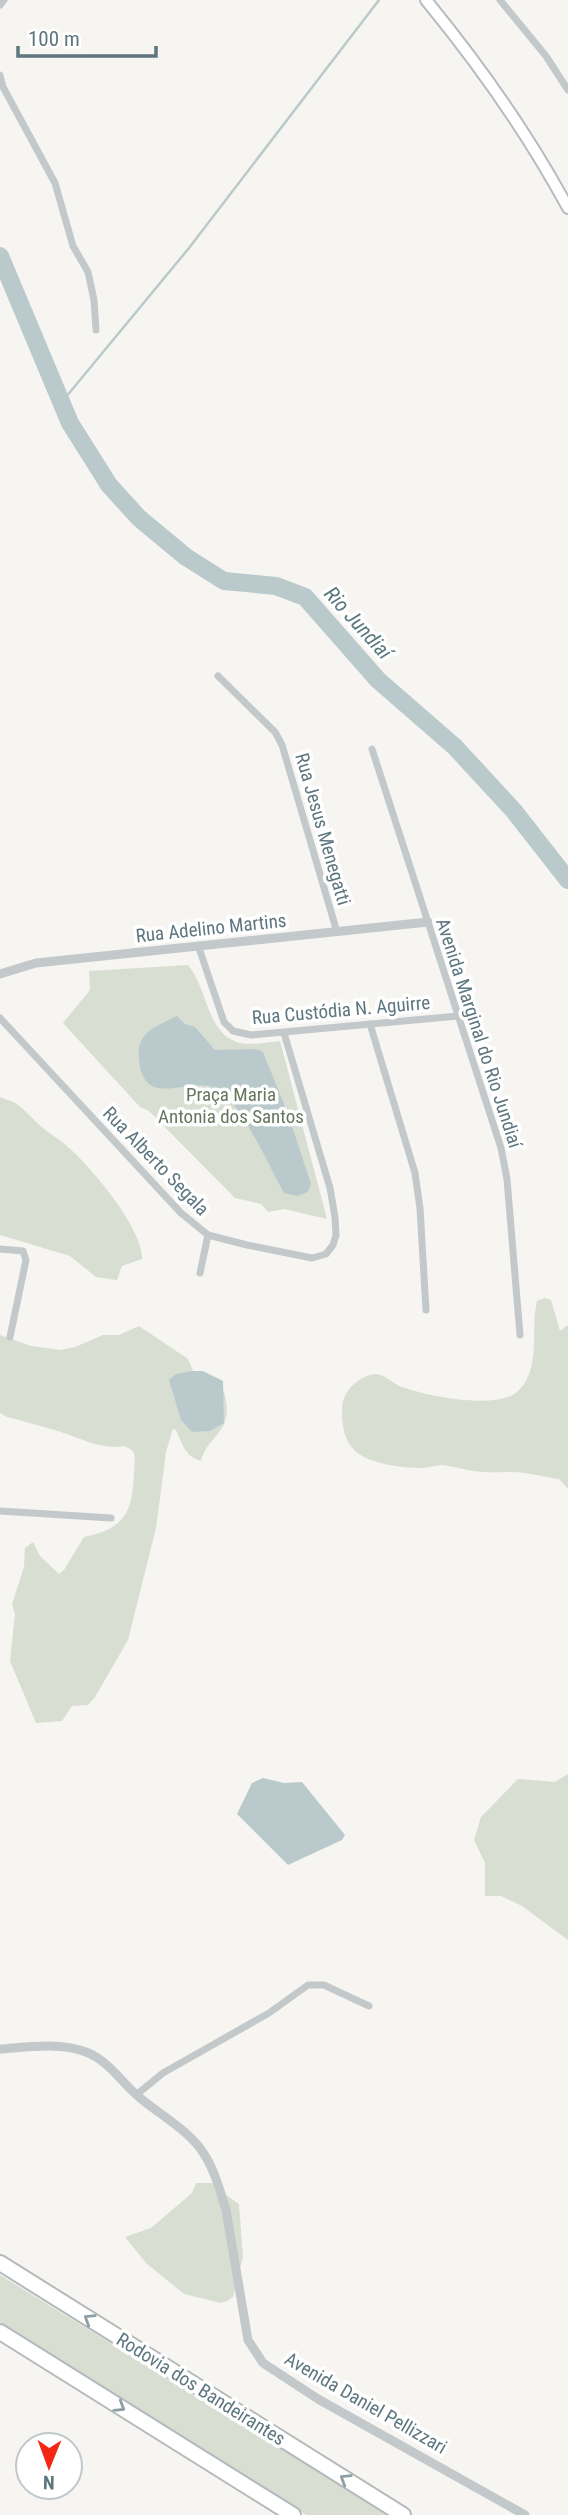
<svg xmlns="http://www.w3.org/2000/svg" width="568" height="2515" viewBox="0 0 568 2515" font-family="'Roboto Condensed',sans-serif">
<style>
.green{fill:#d8ded2}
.water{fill:#bacacc}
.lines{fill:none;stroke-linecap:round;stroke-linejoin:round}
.stream{stroke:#bacacc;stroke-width:2.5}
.river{stroke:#bacacc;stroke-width:18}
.secondary-casing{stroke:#b5bcbf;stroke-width:14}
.motorway-casing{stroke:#b5babc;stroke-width:18}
.minor{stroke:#c3c8ca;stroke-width:7}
.tertiary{stroke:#c3c8ca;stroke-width:9}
.secondary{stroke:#fff;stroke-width:10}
.motorway{stroke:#fff;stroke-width:14}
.oneway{stroke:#8e9fa5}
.labels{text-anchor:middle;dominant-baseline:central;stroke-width:7;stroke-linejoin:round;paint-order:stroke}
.street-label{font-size:19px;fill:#5e767f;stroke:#fff}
.park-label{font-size:19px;fill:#66775d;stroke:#fff}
.water-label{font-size:21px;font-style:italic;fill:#59777c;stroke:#fff}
</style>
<rect width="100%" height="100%" fill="#f6f5f1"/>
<g class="green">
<path d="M188,965C209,989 206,1041 247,1044C258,1044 269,1042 280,1041L327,1219L284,1209L268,1212L261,1204L235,1198L149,1111L140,1107L63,1023L90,990L89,971Z"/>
<path d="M0,1097C5,1100 11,1100 15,1103C25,1109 34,1121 43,1128C51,1135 61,1140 69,1148C91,1167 144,1230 142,1259L122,1266L117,1280L96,1277L70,1256L0,1235Z"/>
<path d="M545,1298L551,1300L560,1331L568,1325V1489L559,1479C544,1477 527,1472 511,1472C499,1472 487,1473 474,1471C464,1470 453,1466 443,1465C436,1465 428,1468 421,1468C402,1468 370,1464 355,1451C344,1440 342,1426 342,1411C341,1394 356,1377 374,1374C384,1373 393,1384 402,1387C426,1396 497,1410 517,1392C542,1370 530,1329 537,1301Z"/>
<path d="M139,1326L188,1359L194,1373C200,1376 210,1377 216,1381C228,1390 230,1416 222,1428C214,1440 204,1447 201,1461C185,1457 182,1443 176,1430L173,1429L166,1452L156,1528L128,1640L95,1697L88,1705L72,1706L62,1721L36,1723L10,1661L15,1614L12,1604L24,1567L25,1548L33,1542L40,1556L59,1574L64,1570L84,1537C135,1527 132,1502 135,1457L133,1451L125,1446C102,1450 82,1439 61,1432C44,1427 23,1421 7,1417L0,1413V1335L31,1346L61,1350L75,1347L103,1335H119Z"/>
<polygon points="568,1774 568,1940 522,1906 501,1896 485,1896 485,1863 474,1840 481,1817 518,1779 555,1782"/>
<polygon points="196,2183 214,2183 223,2193 239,2204 243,2257 233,2297 227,2301 221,2303 184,2294 146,2263 125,2237 151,2228 192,2193"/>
<polygon points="0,2275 388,2515 306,2515 0,2322"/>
</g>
<g class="water">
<path d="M177,1016L185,1024L195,1027L215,1050L255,1049L263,1052L288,1114L311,1184L308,1192L297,1196L284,1193C269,1167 242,1103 217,1089C191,1074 144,1112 139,1060C136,1031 156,1027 177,1016Z"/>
<polygon points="192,1371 203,1371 223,1381 224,1423 210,1431 192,1432 181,1420 169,1380 176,1374"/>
<polygon points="263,1778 284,1783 302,1782 345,1835 342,1840 288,1865 237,1814 252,1783"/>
</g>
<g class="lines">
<polyline class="stream" points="61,403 189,248 379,0"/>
<polyline class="river" points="0,256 70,423 109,485 139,518 186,557 224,581 276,586 305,597 378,680 455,747 514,811 568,880"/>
<g class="secondary-casing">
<path id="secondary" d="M426,0C481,67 527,132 568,208"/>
</g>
<g class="motorway-casing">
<g id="motorway">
<polyline points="0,2263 403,2515"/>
<polyline points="0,2332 293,2515"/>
</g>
</g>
<g class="minor">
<polyline points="500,0 546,56 568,90"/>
<polyline points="0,5 4,0"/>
<polyline points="0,75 3,87 55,183 73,246 88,272 94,300 96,330"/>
<polyline points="218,676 275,732 282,745 337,932"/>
<polyline points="372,749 501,1148 507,1179 520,1335"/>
<polyline points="199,948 224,1022 233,1031 251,1035 458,1016"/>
<polyline points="0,1018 181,1213 208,1235 247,1245 312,1258 326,1254 333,1245 336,1235 335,1217 330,1188 284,1033"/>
<polyline points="370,1024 415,1173 420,1208 426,1310"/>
<polyline points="0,1249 23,1251 26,1260 10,1337"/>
<polyline points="200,1273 208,1235"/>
<polyline points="0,1511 111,1518"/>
<polyline points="136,2095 163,2073 269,2013 308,1985 324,1985 369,2006"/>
</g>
<g class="tertiary">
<polyline points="0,974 36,963 428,922"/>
<path d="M0,2049C28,2047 59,2042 86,2052C108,2060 122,2083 139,2097C160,2115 190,2131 204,2154C215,2171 220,2191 226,2210L248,2340L263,2363L318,2399L525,2515"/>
</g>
<use href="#secondary" class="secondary"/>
<use href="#motorway" class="motorway"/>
</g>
<defs><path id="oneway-chevron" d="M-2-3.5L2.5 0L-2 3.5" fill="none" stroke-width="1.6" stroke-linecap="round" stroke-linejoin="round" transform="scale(1.75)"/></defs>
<g class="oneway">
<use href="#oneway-chevron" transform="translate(89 2319) rotate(-148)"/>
<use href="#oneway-chevron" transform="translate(120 2407) rotate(32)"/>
<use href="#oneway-chevron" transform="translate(345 2479) rotate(-148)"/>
</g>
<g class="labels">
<g class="street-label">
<text transform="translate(323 829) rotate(74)">Rua Jesus Menegatti</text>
<text transform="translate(211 928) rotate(-6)">Rua Adelino Martins</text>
<text transform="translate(341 1010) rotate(-5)">Rua Custódia N. Aguirre</text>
<text transform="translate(479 1033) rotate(72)">Avenida Marginal do Rio Jundiaí</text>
<text transform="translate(156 1161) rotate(46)">Rua Alberto Segala</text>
<text transform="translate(201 2389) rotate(32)">Rodovia dos Bandeirantes</text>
<text transform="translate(366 2403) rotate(30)">Avenida Daniel Pellizzari</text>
</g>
<g class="park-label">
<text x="231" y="1094">Praça Maria<tspan x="231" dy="22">Antonia dos Santos</tspan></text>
</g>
<g class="water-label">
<text transform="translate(358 623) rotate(48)">Rio Jundiaí</text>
</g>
</g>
<g transform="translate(49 2466) rotate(181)"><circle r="33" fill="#ffffff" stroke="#bfc8cc" stroke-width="2"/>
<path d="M0-5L12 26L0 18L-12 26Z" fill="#f22815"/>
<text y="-10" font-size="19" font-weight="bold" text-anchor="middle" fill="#5e767f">N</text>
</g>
<path d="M18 46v10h138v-10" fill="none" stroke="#5e767f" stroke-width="3.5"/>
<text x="28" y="46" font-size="21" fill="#5e767f" stroke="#ffffff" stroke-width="5" paint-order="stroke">100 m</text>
</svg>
